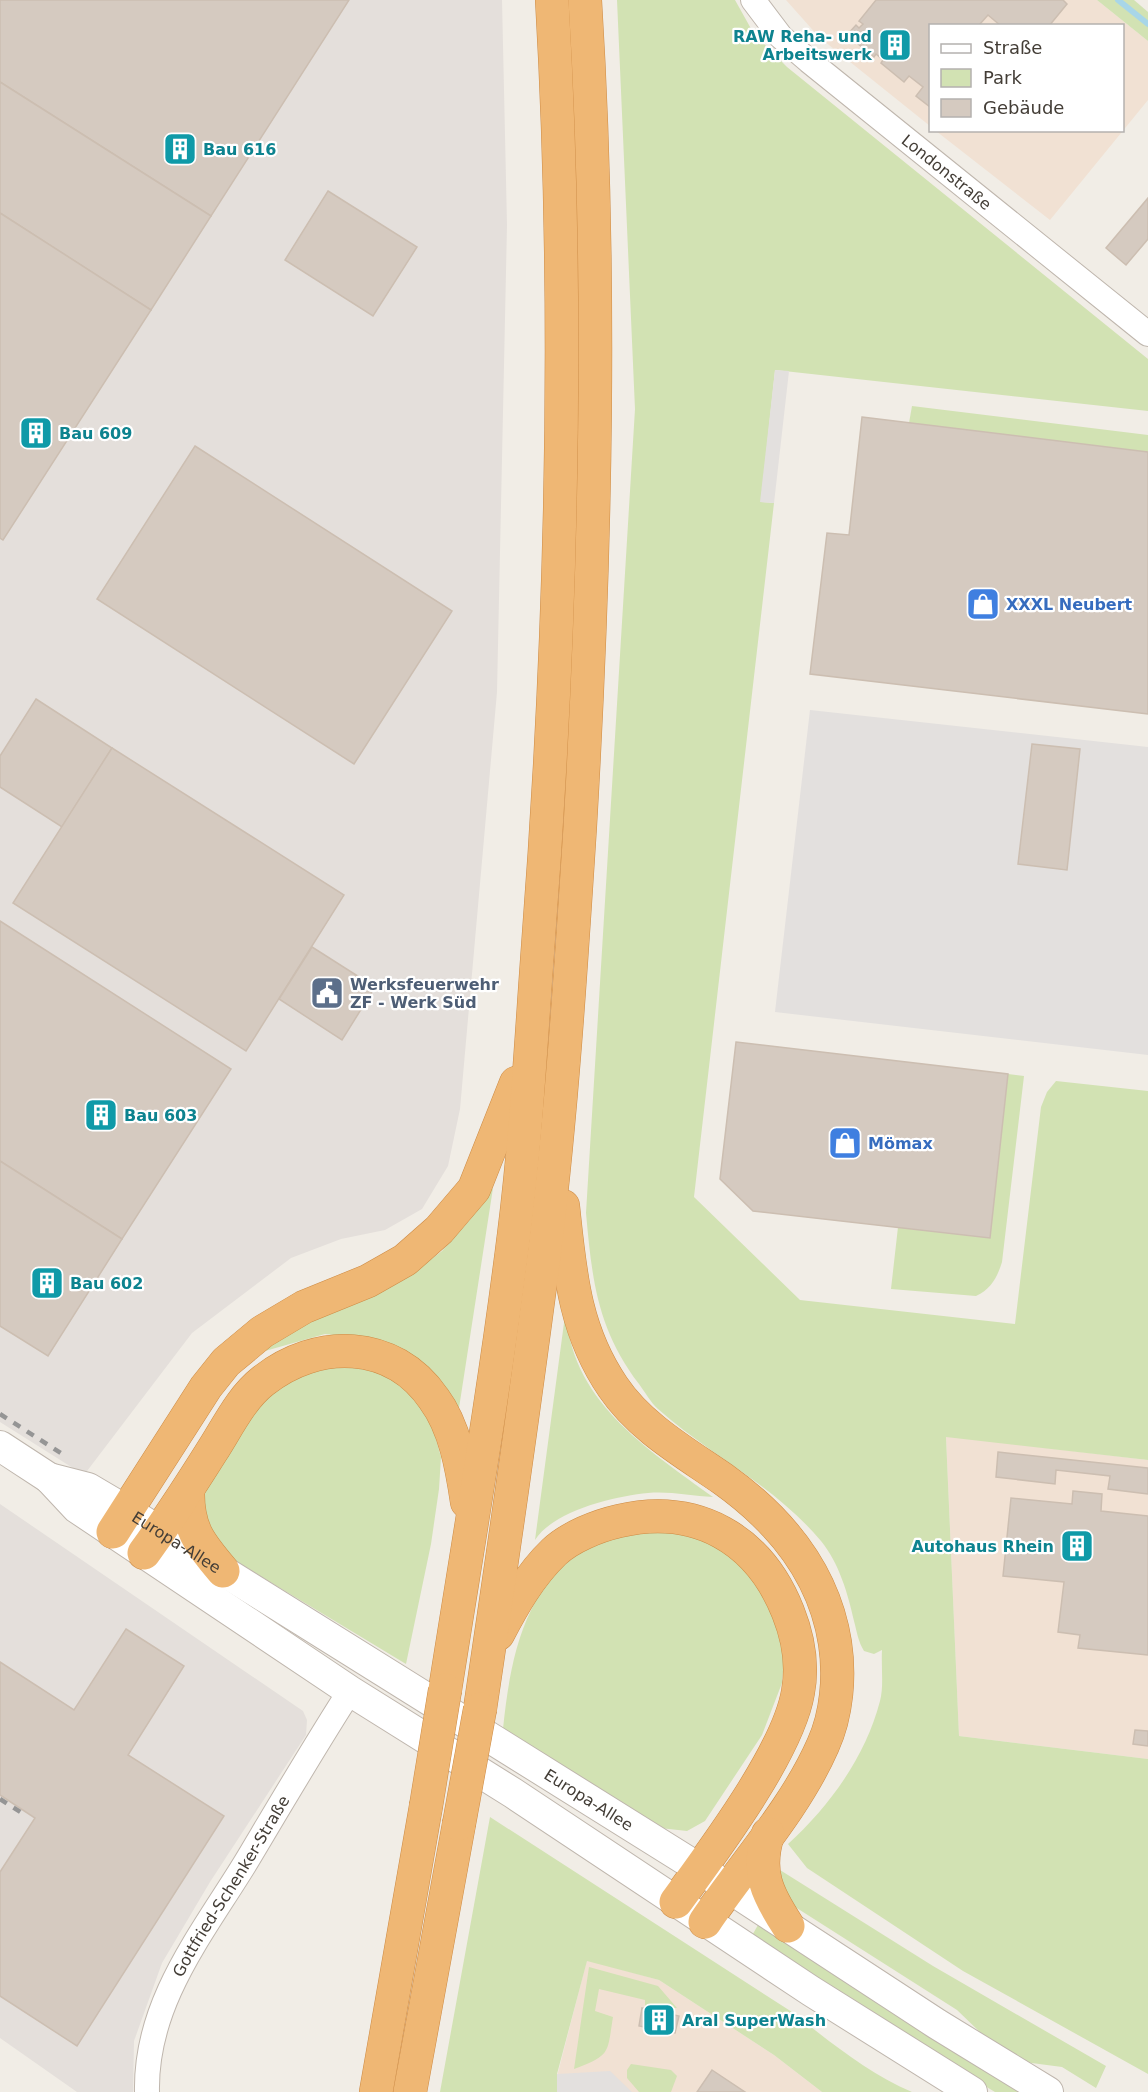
<svg xmlns="http://www.w3.org/2000/svg" width="1148" height="2092" viewBox="0 0 1148 2092" font-family="'DejaVu Sans',sans-serif">
<style>
.commercial{fill:#f1e1d3}
.industrial{fill:#e4dfdb}
.green{fill:#d2e2b3}
.parking{fill:#e3e0de}
.lines{fill:none;stroke-linecap:round;stroke-linejoin:round}
.stream{stroke:#a8d6e8;stroke-width:6}
.building{fill:#d5cac0;stroke:#ccbeb1;stroke-width:1.5}
.minor-casing{stroke:#bfb6ad;stroke-width:26}
.tertiary-casing{stroke:#bfb6ad;stroke-width:32}
.motorway-casing{stroke:#cd8b45;stroke-width:34}
.minor{stroke:#fff;stroke-width:24}
.tertiary{stroke:#fff;stroke-width:30}
.motorway{stroke:#efb774;stroke-width:33}
.rail{stroke:#959595;stroke-width:4.5;stroke-dasharray:8 8;stroke-linecap:butt}
.motorway-bridge-casing{stroke:#cd8b45;stroke-width:34;stroke-linecap:butt}
.motorway-bridge{stroke:#efb774;stroke-width:33}
.labels{text-anchor:middle;dominant-baseline:central;stroke-width:4.5;stroke-linejoin:round;paint-order:stroke}
.culture-label{font-size:16px;font-weight:bold;fill:#0d838f;stroke:#fff;text-anchor:start}
.street-label{font-size:16px;fill:#433d36;stroke:#fff}
.shop-label{font-size:16px;font-weight:bold;fill:#366cbe;stroke:#fff;text-anchor:start}
.service-label{font-size:16px;font-weight:bold;fill:#4e5e75;stroke:#fff;text-anchor:start}
</style>
<rect width="100%" height="100%" fill="#f1ede6"/>
<g class="commercial">
<polygon points="786,0 1097,0 1148,41 1148,100 1050,220 936,131 1122,130 1122,26 930,26 930,126 819,37"/>
<polygon points="946,1436 1148,1460 1148,1759 959,1736"/>
<polygon points="587,1960 659,1980 774,2055 822,2092 553,2092"/>
</g>
<g class="industrial">
<polygon points="0,0 502,0 507,225 497,692 460,1109 448,1166 422,1209 385,1230 341,1239 291,1258 192,1333 84,1475 0,1422"/>
<polygon points="0,1504 303,1711 307,1720 306,1735 210,1882 162,1963 134,2041 133,2092 77,2092 0,2038"/>
</g>
<g class="green">
<path d="M617,0H735L754,34L787,67L1148,359V411L775,370L761,502L774,503L694,1197L800,1300L1015,1324L1041,1107L1047,1092L1056,1081L1148,1091V1460L946,1437L959,1736L1148,1759V2074L963,1971L807,1868L788,1844C829,1807 866,1756 880,1701C884,1686 881,1666 882,1650L874,1654L864,1651C858,1641 857,1632 854,1621C848,1594 839,1563 821,1541C773,1484 712,1457 658,1409C651,1403 645,1392 639,1384C597,1329 592,1279 586,1213L635,409Z"/>
<polygon points="1097,0 1134,0 1148,12 1148,41"/>
<polygon points="912,406 1148,435 1148,452 909,423"/>
<path d="M1008,1074L1024,1076L1002,1262C997,1278 991,1289 976,1296L891,1289L898,1227L990,1237Z"/>
<polygon points="493,1188 457,1421 358,1338 325,1334 258,1353 302,1324 410,1275 442,1251 469,1221"/>
<path d="M566,1308C568,1399 647,1449 713,1497C692,1496 669,1491 648,1493C615,1496 553,1511 535,1540Z"/>
<polygon points="310,1364 385,1371 421,1401 434,1432 441,1457 439,1489 431,1544 406,1664 217,1550 195,1502 248,1414"/>
<path d="M685,1531L733,1556L775,1610L784,1660L782,1683L762,1735L705,1821L687,1831L660,1828L503,1729C510,1662 523,1585 587,1549C594,1544 603,1537 611,1535C628,1530 666,1532 685,1531Z"/>
<path d="M490,1817L792,2012C830,2042 868,2073 912,2092H822L774,2055L659,1980L587,1961L557,2074V2092H440Z"/>
<polygon points="780,1870 933,1966 1106,2066 1096,2088 1062,2067 1024,2062 984,2036 957,2010 792,1905 785,1898"/>
<polygon points="758,1925 910,2024 1024,2092 995,2092 900,2035 750,1939"/>
<path d="M589,1967L658,1986L677,2008L645,2007V2000L599,1989L595,2011L613,2017C607,2054 611,2055 574,2069Z"/>
<polygon points="631,2064 671,2070 677,2076 671,2092 639,2092 627,2078 627,2070"/>
</g>
<g class="parking">
<polygon points="775,370 789,371 774,503 760,502"/>
<polygon points="810,710 1148,747 1148,1055 775,1012"/>
<polygon points="610,2071 632,2092 557,2092 557,2074"/>
</g>
<g class="lines">
<polyline class="stream" points="1118,0 1148,24"/>
</g>
<g class="building">
<polygon points="0,0 349,0 211,216 0,82"/>
<polygon points="876,0 1063,0 1067,4 1049,26 1001,26 988,15 980,24 982,26 930,26 930,107 916,96 923,87 909,76 904,82 881,63 883,60 876,54 874,57 847,35 856,25 859,28 863,24 859,21"/>
<polygon points="0,82 211,216 151,310 0,213"/>
<polygon points="328,191 417,247 373,316 285,260"/>
<polygon points="1148,198 1148,239 1126,265 1106,248"/>
<polygon points="0,213 151,310 3,540 0,538"/>
<polygon points="862,417 1148,452 1148,714 810,674 827,533 849,535"/>
<polygon points="195,446 452,611 354,764 97,599"/>
<polygon points="36,699 112,748 62,827 0,787 0,756"/>
<polygon points="1032,744 1080,749 1067,870 1018,864"/>
<polygon points="112,748 344,895 246,1051 13,903"/>
<polygon points="0,921 231,1069 122,1239 0,1161"/>
<polygon points="312,947 375,987 342,1040 279,999"/>
<polygon points="736,1042 1008,1074 990,1238 753,1211 720,1179"/>
<polygon points="0,1161 122,1239 48,1356 0,1326"/>
<polygon points="998,1452 1148,1468 1148,1494 1108,1489 1110,1476 1056,1470 1055,1484 996,1477"/>
<polygon points="1073,1491 1102,1494 1101,1511 1148,1516 1148,1655 1078,1648 1080,1635 1058,1632 1064,1582 1003,1576 1011,1498 1072,1504"/>
<polygon points="126,1629 184,1666 128,1755 224,1816 77,2046 0,1996 0,1872 35,1818 0,1795 0,1662 74,1710"/>
<polygon points="1135,1730 1148,1731 1148,1746 1133,1744"/>
<polygon points="642,2008 679,2016 675,2033 639,2026"/>
<polygon points="712,2070 745,2092 697,2092"/>
</g>
<g class="lines">
<g class="minor-casing">
<g id="minor">
<path id="s1" d="M753,0L781,37L809,61L1148,334"/>
<path id="s2" d="M147,2092C145,2003 202,1934 246,1862C280,1805 314,1747 350,1691"/>
</g>
</g>
<g class="tertiary-casing">
<g id="tertiary">
<polyline points="0,1446 49,1478 77,1508 350,1691 513,1793 811,1991 972,2092"/>
<path id="s3" d="M49,1478L88,1488L127,1511L700,1869L937,2024L1048,2092"/>
</g>
</g>
<g class="motorway-casing">
<g id="motorway">
<path d="M563,1206C570,1272 574,1330 613,1387C640,1427 684,1452 723,1479C779,1519 824,1573 835,1643C840,1676 837,1714 823,1745C795,1809 744,1864 705,1922"/>
<path d="M188,1490C187,1528 199,1543 223,1571"/>
<polyline points="113,1532 206,1387 226,1362 262,1332 304,1307 368,1281 405,1260 439,1230 474,1189 516,1083"/>
<path d="M144,1553C168,1520 190,1486 212,1451C227,1428 241,1398 263,1381C317,1338 393,1339 434,1399C455,1427 462,1468 467,1502"/>
<path d="M498,1634C513,1605 530,1575 554,1552C570,1537 597,1526 619,1521C697,1503 759,1539 788,1612C798,1637 803,1665 798,1692C788,1752 713,1851 676,1902"/>
<path d="M445,1690C469,1538 495,1387 514,1234C526,1139 531,1042 538,946C562,632 570,314 552,0"/>
<path d="M480,1709C503,1555 525,1402 545,1248C562,1109 571,967 580,827C596,552 602,275 585,0"/>
<path d="M768,1834C756,1872 767,1894 788,1926"/>
<polyline points="376,2092 426,1806"/>
<polyline points="410,2092 459,1824"/>
</g>
</g>
<use href="#minor" class="minor"/>
<use href="#tertiary" class="tertiary"/>
<use href="#motorway" class="motorway"/>
<g class="rail">
<polyline points="0,1414 67,1457"/>
<polyline points="0,1799 25,1815"/>
</g>
<g class="motorway-bridge-casing">
<g id="motorway-bridge">
<polyline points="426,1806 445,1690"/>
<polyline points="459,1824 480,1709"/>
</g>
</g>
<use href="#motorway-bridge" class="motorway-bridge"/>
</g>
<defs>
<g id="building-square" transform="scale(1.725)"><rect x="-9" y="-9" width="18" height="18" rx="4" fill="#0f9aa8" stroke="#fff"/><path d="M-4-6H4V6H1V3H-1V6H-4ZM-2.5-4.3h1.7v1.8h-1.7ZM.8-4.3h1.7v1.8H.8ZM-2.5-1h1.7V.8h-1.7ZM.8-1h1.7V.8H.8Z" fill="#fff"/></g>
<g id="shop-square" transform="scale(1.725)"><rect x="-9" y="-9" width="18" height="18" rx="4" fill="#3f7fe0" stroke="#fff"/><path d="M-5-2.5h2.3a2.7 3.5 0 0 1 5.4 0H5L5.5 6h-11ZM-1.5-2.5h3a1.5 2.3 0 0 0-3 0Z" fill="#fff"/></g>
<g id="civic-square" transform="scale(1.725)"><rect x="-9" y="-9" width="18" height="18" rx="4" fill="#5c6f8a" stroke="#fff"/><path d="M-.6-6.5H3V-4.5H.6V-3L4-1V1h2V6H-6V1h2V-1L-.6-3ZM-1.2 2.5V6h2.4V2.5Z" fill="#fff"/></g>
</defs>
<g fill-rule="evenodd">
<use href="#building-square" x="895" y="45"/>
<use href="#building-square" x="180" y="149"/>
<use href="#building-square" x="36" y="433"/>
<use href="#shop-square" x="983" y="604"/>
<use href="#civic-square" x="327" y="993"/>
<use href="#building-square" x="101" y="1115"/>
<use href="#shop-square" x="845" y="1143"/>
<use href="#building-square" x="47" y="1283"/>
<use href="#building-square" x="1077" y="1546"/>
<use href="#building-square" x="659" y="2020"/>
</g>
<g class="labels">
<g class="culture-label">
<text x="872" y="36" text-anchor="end">RAW Reha- und<tspan x="872" dy="18">Arbeitswerk</tspan></text>
<text x="203" y="149">Bau 616</text>
<text x="59" y="433">Bau 609</text>
<text x="124" y="1115">Bau 603</text>
<text x="70" y="1283">Bau 602</text>
<text x="1054" y="1546" text-anchor="end">Autohaus Rhein</text>
<text x="682" y="2020">Aral SuperWash</text>
</g>
<g class="street-label">
<text stroke="none"><textPath href="#s1" startOffset="260">Londonstraße</textPath></text>
<text stroke="none"><textPath href="#s3" startOffset="144">Europa-Allee</textPath></text>
<text stroke="none"><textPath href="#s3" startOffset="630">Europa-Allee</textPath></text>
<text stroke="none"><textPath href="#s2" startOffset="226">Gottfried-Schenker-Straße</textPath></text>
</g>
<g class="shop-label">
<text x="1006" y="604">XXXL Neubert</text>
<text x="868" y="1143">Mömax</text>
</g>
<g class="service-label">
<text x="350" y="984">Werksfeuerwehr<tspan x="350" dy="18">ZF - Werk Süd</tspan></text>
</g>
</g>
<rect x="929" y="24" width="195" height="108" fill="#ffffff" stroke="#b4b1af" stroke-width="1.5"/>
<rect x="941" y="44" width="30" height="9" fill="#ffffff" stroke="#b4b1af" stroke-width="1.5"/>
<text x="983" y="54" font-size="18" fill="#433d36">Straße</text>
<rect x="941" y="69" width="30" height="18" fill="#d2e2b3" stroke="#b4b1af" stroke-width="1.5"/>
<text x="983" y="84" font-size="18" fill="#433d36">Park</text>
<rect x="941" y="99" width="30" height="18" fill="#d5cac0" stroke="#b4b1af" stroke-width="1.5"/>
<text x="983" y="114" font-size="18" fill="#433d36">Gebäude</text>
</svg>
